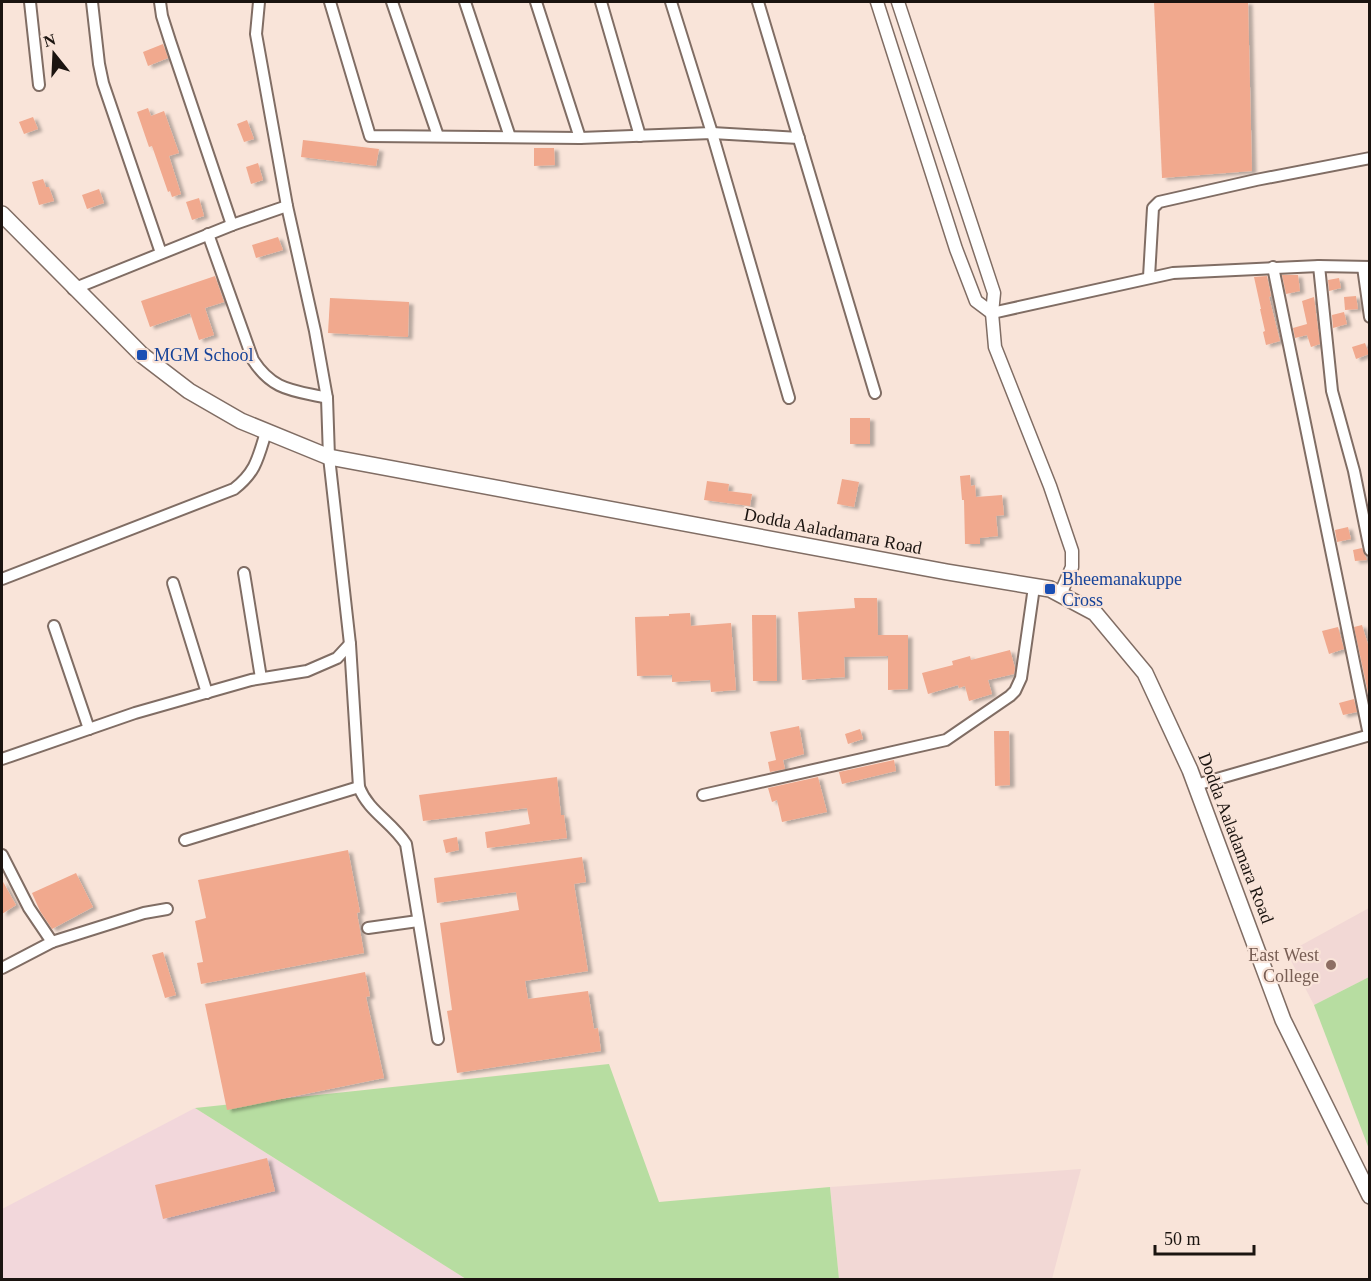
<svg xmlns="http://www.w3.org/2000/svg" width="1371" height="1281" viewBox="0 0 1371 1281" font-family="'Times New Roman',serif">
<style>
.industrial{fill:#f2d7db}
.education{fill:#f2d8d5}
.green{fill:#b7dda1}
.building{fill:#f1a98e;filter:url(#shadow)}
.lines{fill:none;stroke-linecap:round;stroke-linejoin:round}
.minor-casing{stroke:#806d64;stroke-width:14}
.tertiary-casing{stroke:#806d64;stroke-width:15}
.secondary-casing{stroke:#806d64;stroke-width:18}
.minor{stroke:#fff;stroke-width:10}
.tertiary{stroke:#fff;stroke-width:12}
.secondary{stroke:#fff;stroke-width:15}
.transit-dot{fill:#1a4fb4;stroke:#f9e4d9;stroke-width:2}
.education-dot{fill:#8d6e63;stroke:#f9e4d9;stroke-width:2}
.labels{text-anchor:middle;dominant-baseline:central;stroke-width:4.5;stroke-linejoin:round;paint-order:stroke}
.transit-label{font-size:18px;fill:#164399;stroke:#f9e4d9;text-anchor:start}
.street-label{font-size:18px;fill:#1b1410;stroke:#f9e4d9}
.education-label{font-size:18px;fill:#785e54;stroke:#f9e4d9;text-anchor:end}
</style>
<defs>
<filter id="shadow"><feDropShadow dx="4.5" dy="2.5" stdDeviation="1.5" flood-color="#0004"/></filter>
</defs>
<rect width="100%" height="100%" fill="#f9e4d9"/>
<polygon class="industrial" points="195,1108 466,1279 2,1280 2,1209"/>
<g class="education">
<polygon points="1369,908 1369,977 1314,1005 1287,953"/>
<polygon points="1081,1169 1052,1279 839,1279 830,1187"/>
</g>
<g class="green">
<polygon points="1369,977 1369,1149 1314,1005"/>
<polygon points="609,1064 659,1202 830,1187 839,1279 466,1279 195,1108"/>
</g>
<g class="building">
<polygon points="1154,2 1248,2 1252,171 1162,178"/>
<polygon points="163,44 168,58 148,66 143,52"/>
<polygon points="148,108 151,116 164,111 179,153 169,156 181,194 172,197 170,191 168,192 152,146 149,147 137,112"/>
<polygon points="33,117 38,129 24,134 19,122"/>
<polygon points="247,120 254,139 244,142 237,124"/>
<polygon points="303,140 379,149 376,166 301,157"/>
<polygon points="534,148 554,148 555,165 534,166"/>
<polygon points="258,163 263,180 251,184 246,167"/>
<polygon points="43,179 46,187 49,187 54,201 39,205 32,182"/>
<polygon points="99,189 104,203 87,209 82,195"/>
<polygon points="199,198 204,216 192,220 186,202"/>
<polygon points="278,237 283,250 256,258 252,245"/>
<polygon points="1282,275 1298,275 1300,291 1286,294"/>
<polygon points="215,276 224,302 205,308 214,335 199,340 190,313 150,327 141,301"/>
<polygon points="1267,276 1271,296 1269,297 1280,341 1266,345 1263,332 1265,331 1260,309 1261,309 1254,277"/>
<polygon points="1339,278 1341,288 1329,291 1328,280"/>
<polygon points="1356,296 1358,309 1345,310 1344,297"/>
<polygon points="1314,297 1320,344 1311,347 1307,335 1295,338 1293,328 1307,324 1302,301"/>
<polygon points="330,298 409,302 408,337 328,333"/>
<polygon points="1344,312 1347,324 1333,328 1332,315"/>
<polygon points="1365,343 1369,354 1356,359 1352,347"/>
<rect x="850" y="418" width="20" height="26"/>
<polygon points="970,475 971,486 975,485 976,497 1002,495 1004,515 996,516 998,536 980,538 980,544 965,544 964,500 962,500 960,476"/>
<polygon points="842,479 859,482 854,507 837,504"/>
<polygon points="707,481 729,484 728,491 752,494 750,506 704,500"/>
<polygon points="1348,527 1351,539 1337,542 1335,530"/>
<polygon points="1362,548 1367,560 1355,561 1353,550"/>
<polygon points="854,598 877,598 878,635 908,635 908,689 888,690 888,656 844,657 845,677 802,680 798,612 855,608"/>
<polygon points="690,613 691,626 731,623 736,690 711,692 710,680 672,682 672,675 637,676 635,617 669,616 669,614"/>
<polygon points="752,615 776,615 777,681 753,681"/>
<polygon points="1362,625 1370,651 1370,692 1368,693 1354,627"/>
<polygon points="1338,627 1344,649 1329,654 1322,631"/>
<polygon points="1010,650 1015,668 1014,674 988,680 992,694 969,701 965,686 959,688 958,685 928,694 922,673 953,665 952,661 970,656 971,660"/>
<polygon points="1354,699 1357,712 1343,715 1339,703"/>
<polygon points="799,726 804,754 783,760 785,769 770,772 768,762 776,760 770,732"/>
<polygon points="860,729 863,739 848,744 845,734"/>
<polygon points="994,731 1009,731 1010,785 995,786"/>
<polygon points="894,760 896,771 842,784 839,772"/>
<polygon points="557,777 561,815 564,815 567,838 487,848 485,832 530,824 527,808 423,821 419,795"/>
<polygon points="818,777 827,812 782,822 777,800 772,802 768,788"/>
<polygon points="457,837 459,850 446,853 443,840"/>
<polygon points="348,850 360,912 357,913 364,953 201,984 197,963 203,962 195,921 206,918 198,880"/>
<polygon points="582,857 586,882 574,884 588,971 525,981 528,999 588,991 594,1029 598,1028 601,1051 457,1073 447,1011 452,1010 440,923 519,910 516,892 437,903 434,878"/>
<polygon points="76,873 93,907 52,929 40,911 32,893"/>
<polygon points="2,880 16,905 2,914"/>
<polygon points="163,952 176,995 165,998 152,955"/>
<polygon points="365,972 370,996 366,997 384,1078 227,1110 205,1004"/>
<polygon points="267,1158 275,1191 163,1219 155,1185"/>
</g>
<g class="lines">
<g class="minor-casing">
<g id="minor">
<polyline points="30,2 39,85"/>
<polyline points="92,2 99,64 103,83 161,253"/>
<polyline points="160,2 162,16 170,41 232,225"/>
<path d="M259,2L256,34L287,206L315,331L327,398L329,457L350,644L359,787C368,811 392,822 406,844L438,1039"/>
<polyline points="330,2 370,136 580,138 712,133 799,138"/>
<polyline points="392,2 438,136"/>
<polyline points="465,2 510,137"/>
<polyline points="536,2 580,138"/>
<polyline points="601,2 640,136"/>
<polyline points="671,2 712,133 789,398"/>
<polyline points="758,2 875,393"/>
<path d="M208,234L253,360C273,391 293,390 327,398"/>
<polyline points="1319,266 1332,391 1354,471 1370,550"/>
<polyline points="1273,267 1369,735"/>
<polyline points="1363,267 1370,317"/>
<polyline points="1149,277 1153,208 1159,202 1256,180 1370,158"/>
<polyline points="73,289 232,225 287,206"/>
<polyline points="992,313 1173,273 1319,266 1370,267"/>
<polyline points="244,573 261,678"/>
<path d="M2,579L234,489C256,472 258,458 266,432"/>
<polyline points="173,583 207,693"/>
<polyline points="54,626 89,729"/>
<polyline points="2,759 135,713 251,680 307,671 337,658 350,644"/>
<polyline points="1196,785 1370,735"/>
<polyline points="703,795 946,740 1010,696 1015,691 1021,678 1034,587"/>
<polyline points="185,840 359,787"/>
<polyline points="2,855 29,908 52,942 2,968"/>
<polyline points="368,928 418,921"/>
<polyline points="52,942 144,913 167,909"/>
</g>
</g>
<g class="tertiary-casing">
<g id="tertiary">
<polyline points="877,2 956,249 976,301 992,313"/>
<polyline points="898,2 994,293 992,313 995,347 1050,486 1072,551 1072,567 1060,595"/>
</g>
</g>
<g class="secondary-casing">
<polyline id="secondary" points="2,214 142,355 189,391 241,421 329,457 947,572 1050,589 1095,613 1145,673 1190,770 1283,1020 1370,1196"/>
</g>
<use href="#minor" class="minor"/>
<use href="#tertiary" class="tertiary"/>
<use href="#secondary" class="secondary"/>
</g>
<g class="transit-dot">
<rect x="136" y="349" width="12" height="12" rx="3"/>
<rect x="1044" y="583" width="12" height="12" rx="3"/>
</g>
<circle class="education-dot" cx="1331" cy="965" r="6"/>
<g class="labels">
<g class="transit-label">
<text x="154" y="355">MGM School</text>
<text x="1062" y="579">Bheemanakuppe<tspan x="1062" dy="21">Cross</tspan></text>
</g>
<g class="street-label">
<text transform="translate(833 531) rotate(11)">Dodda Aaladamara Road</text>
<text transform="translate(1236 838) rotate(69)">Dodda Aaladamara Road</text>
</g>
<g class="education-label">
<text x="1319" y="955">East West<tspan x="1319" dy="21">College</tspan></text>
</g>
</g>
<rect width="1371" height="1281" fill="none" stroke="#1b1410" stroke-width="6"/>
<g transform="translate(54 54) rotate(342)" stroke="#f9e4d9" stroke-width="4.5" paint-order="stroke">
<path d="M0-4.5L10 22L0 15L-10 22Z" fill="#1b1410"/>
<text y="-9" font-size="16" font-weight="bold" text-anchor="middle" fill="#1b1410">N</text>
</g>
<path d="M1155 1245v9h99v-9" fill="none" stroke="#1b1410" stroke-width="3"/>
<text x="1164" y="1245" font-size="18" fill="#1b1410" stroke="#f9e4d9" stroke-width="4.5" paint-order="stroke">50 m</text>
</svg>
